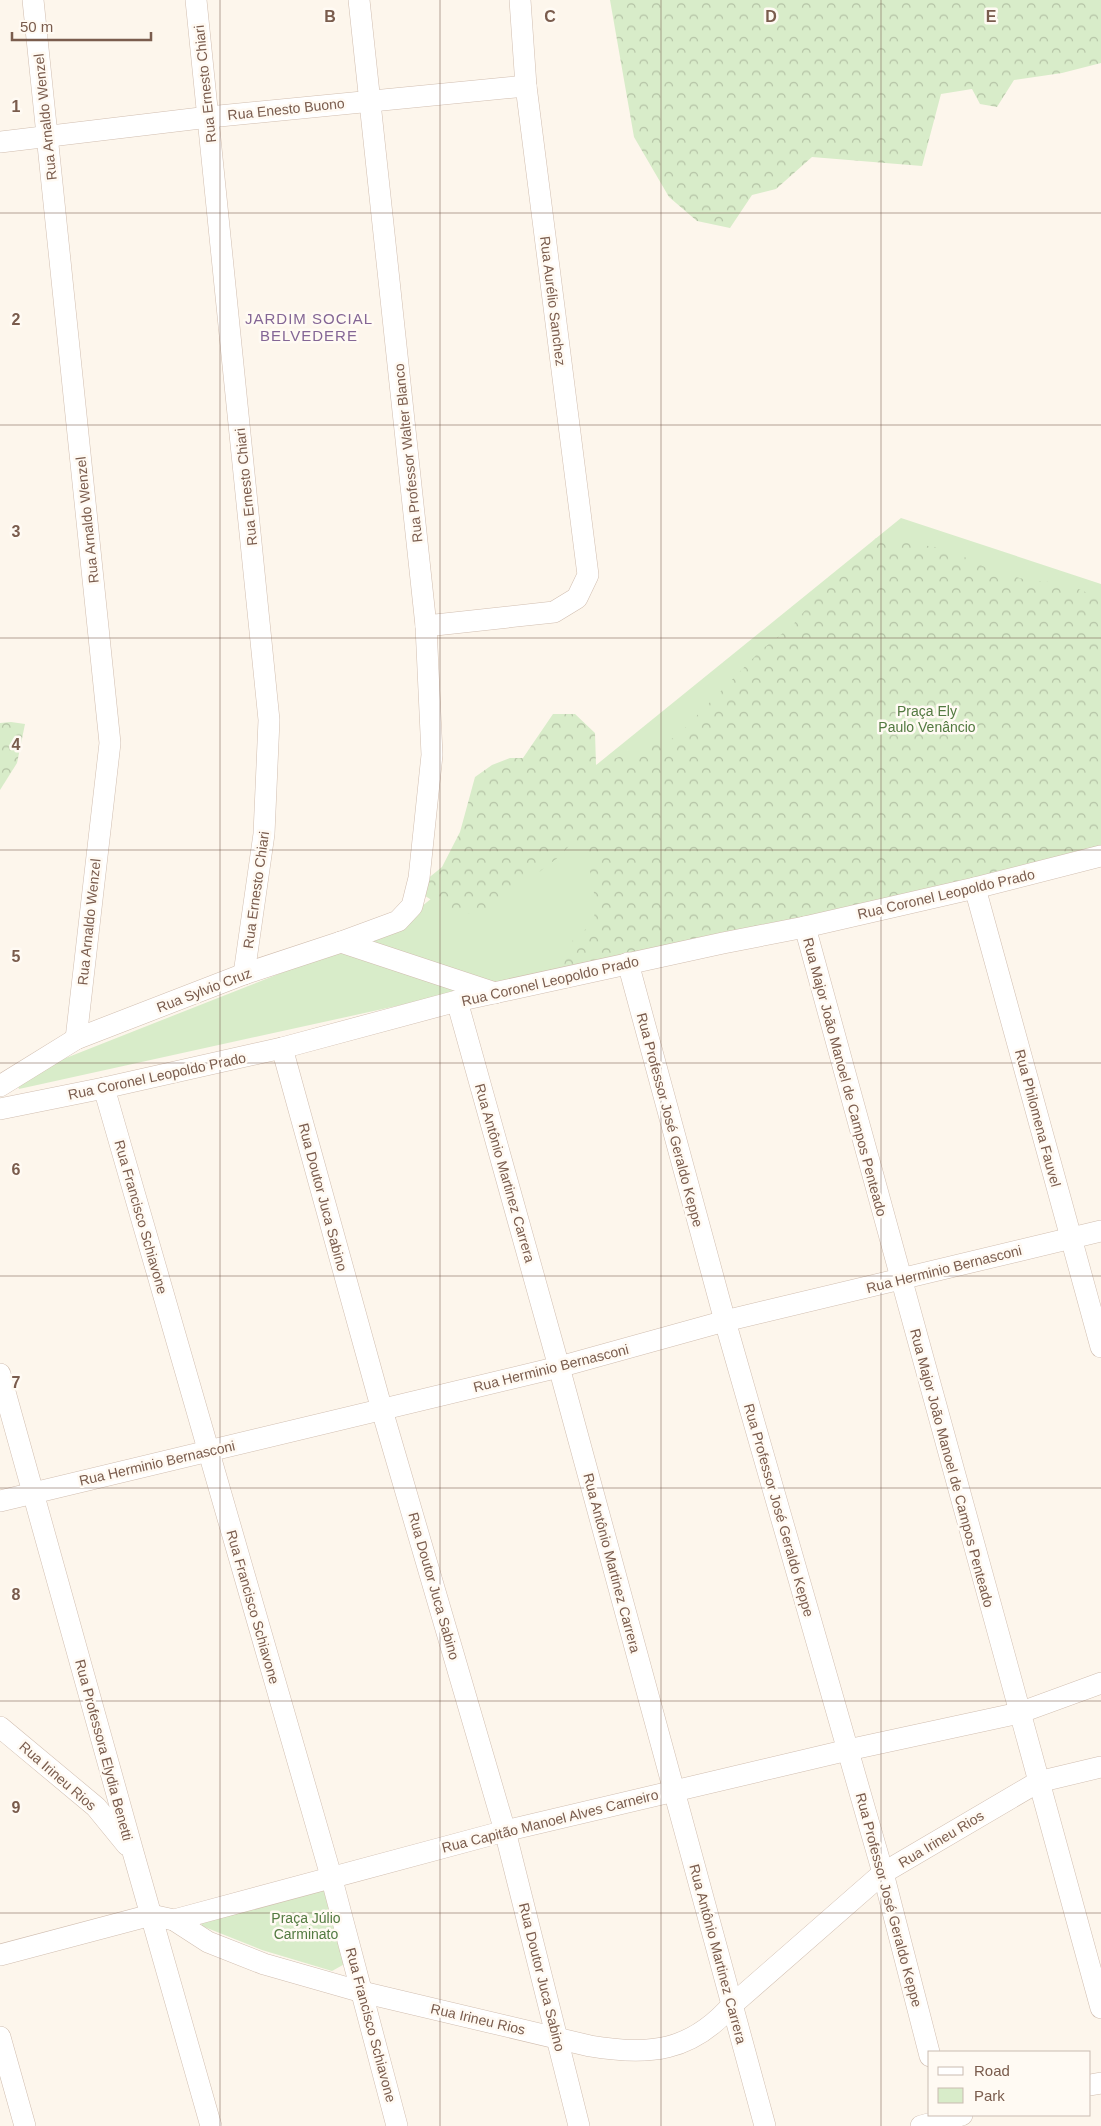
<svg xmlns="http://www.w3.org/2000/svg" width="1101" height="2126" viewBox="0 0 1101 2126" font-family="Helvetica,sans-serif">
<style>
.green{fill:#d8ecc9}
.forest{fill:url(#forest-crowns)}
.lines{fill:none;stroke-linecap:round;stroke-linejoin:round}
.minor-casing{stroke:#d1beb0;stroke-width:22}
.minor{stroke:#fff;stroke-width:21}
.grid{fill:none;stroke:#7a5c4d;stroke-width:1;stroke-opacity:0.55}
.labels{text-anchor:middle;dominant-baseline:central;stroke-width:5;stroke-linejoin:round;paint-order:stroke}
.street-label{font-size:14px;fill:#7a5c4d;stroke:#fffaf3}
.park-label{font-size:14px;fill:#537a41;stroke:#fffaf3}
.neighbourhood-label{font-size:15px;letter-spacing:1px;fill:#846695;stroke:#fffaf3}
.grid-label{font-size:16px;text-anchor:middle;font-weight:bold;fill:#7a5c4d;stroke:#fffaf3;stroke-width:5;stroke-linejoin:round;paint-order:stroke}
</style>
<defs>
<pattern id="forest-crowns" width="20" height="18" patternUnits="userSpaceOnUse" patternTransform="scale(1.25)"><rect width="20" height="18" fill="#d8ecc9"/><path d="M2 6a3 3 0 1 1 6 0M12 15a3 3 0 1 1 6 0" fill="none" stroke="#b4c2a5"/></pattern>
</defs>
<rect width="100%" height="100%" fill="#fdf6ec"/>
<g class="green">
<polygon points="901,518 1101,584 1101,851 19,1089 17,1081 33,1071 395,928"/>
<polygon points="323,1884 350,1961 332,1971 262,1950 202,1926 201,1923"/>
</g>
<g class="forest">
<polygon points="610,0 1101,0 1101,63 1062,73 1014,80 997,107 980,104 972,89 941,94 922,166 812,157 776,189 752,195 730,228 697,221 669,197 634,137"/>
<path d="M876,538L948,549L991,570L1027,580L1065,583L1101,599V850L982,884L562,969L573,940L594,922C596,889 593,868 575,839L560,856L534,876L500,897L484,913L464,914L430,899L422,894L426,880L442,867L460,832L475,777L492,765L510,758H523L553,714H575L595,733L596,765L676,737L761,650L792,626L811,603L853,566Z"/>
<polygon points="11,722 25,724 17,763 0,790 0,723"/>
</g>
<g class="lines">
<g class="minor-casing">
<g id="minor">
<polyline points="33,0 110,743 76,1039"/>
<polyline points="196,0 269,720 264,834 244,974"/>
<polyline points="0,142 209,117 526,86"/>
<polyline points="426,626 554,612 577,598 588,575 526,86 520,0"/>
<polyline points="975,888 1101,1347"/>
<polyline points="805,927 1101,2008"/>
<polyline points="341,942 495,993"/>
<polyline points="628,963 725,1321 883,1873 930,2056"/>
<polyline points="457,1001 559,1367 765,2126"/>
<polyline points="282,1048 382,1410 505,1831 579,2126"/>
<polyline points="0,1086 76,1039 244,974 341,942 398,921 412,906 419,878 432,755 426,626 359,0"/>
<polyline points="104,1088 331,1876 397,2126"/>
<polyline points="0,1109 104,1088 282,1048 457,1001 723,943 805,927 975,888 1101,856"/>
<polyline points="0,1374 133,1852 211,2126"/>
<polyline points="0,1501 559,1367 725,1321 1101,1231"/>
<polyline points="0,1727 96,1807 127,1845"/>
<path d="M174,1920L208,1942L264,1964L362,1992L590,2046C649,2056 691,2052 732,2005L883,1873L1038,1782L1101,1767"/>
<polyline points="0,1955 151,1915 174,1920 505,1831 848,1750 1019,1713 1101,1683"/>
<polyline points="0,2037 25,2126"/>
<polyline points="1090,2085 1101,2083"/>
<polyline points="921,2126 962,2115"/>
</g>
</g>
<use href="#minor" class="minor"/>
</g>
<path class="grid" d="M220,0V2126M440,0V2126M661,0V2126M881,0V2126M0,213H1101M0,425H1101M0,638H1101M0,850H1101M0,1063H1101M0,1276H1101M0,1488H1101M0,1701H1101M0,1913H1101"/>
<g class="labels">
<g class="street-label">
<text transform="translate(205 84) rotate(-96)">Rua Ernesto Chiari</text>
<text transform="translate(286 109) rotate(-6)">Rua Enesto Buono</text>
<text transform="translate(45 117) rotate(-96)">Rua Arnaldo Wenzel</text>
<text transform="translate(553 301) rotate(83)">Rua Aurélio Sanchez</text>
<text transform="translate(408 453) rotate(-96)">Rua Professor Walter Blanco</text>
<text transform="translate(246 487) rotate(-96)">Rua Ernesto Chiari</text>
<text transform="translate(87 520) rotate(-96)">Rua Arnaldo Wenzel</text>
<text transform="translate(256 890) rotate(-82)">Rua Ernesto Chiari</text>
<text transform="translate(946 894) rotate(-13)">Rua Coronel Leopoldo Prado</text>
<text transform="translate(89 922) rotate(-84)">Rua Arnaldo Wenzel</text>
<text transform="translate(550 981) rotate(-13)">Rua Coronel Leopoldo Prado</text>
<text transform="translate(204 990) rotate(-21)">Rua Sylvio Cruz</text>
<text transform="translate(157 1076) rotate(-12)">Rua Coronel Leopoldo Prado</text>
<text transform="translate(845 1077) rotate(75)">Rua Major João Manoel de Campos Penteado</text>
<text transform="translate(1038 1118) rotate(75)">Rua Philomena Fauvel</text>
<text transform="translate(670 1120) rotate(75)">Rua Professor José Geraldo Keppe</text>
<text transform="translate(505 1173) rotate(74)">Rua Antônio Martinez Carrera</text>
<text transform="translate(323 1197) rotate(75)">Rua Doutor Juca Sabino</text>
<text transform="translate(141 1217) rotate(74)">Rua Francisco Schiavone</text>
<text transform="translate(944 1269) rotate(-14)">Rua Herminio Bernasconi</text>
<text transform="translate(551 1368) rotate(-14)">Rua Herminio Bernasconi</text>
<text transform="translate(157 1463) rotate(-13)">Rua Herminio Bernasconi</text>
<text transform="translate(952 1468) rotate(75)">Rua Major João Manoel de Campos Penteado</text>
<text transform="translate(779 1510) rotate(74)">Rua Professor José Geraldo Keppe</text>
<text transform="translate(612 1563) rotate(75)">Rua Antônio Martinez Carrera</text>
<text transform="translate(434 1586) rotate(74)">Rua Doutor Juca Sabino</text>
<text transform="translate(253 1607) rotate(74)">Rua Francisco Schiavone</text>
<text transform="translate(104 1750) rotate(75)">Rua Professora Elydia Benetti</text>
<text transform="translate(58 1776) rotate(41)">Rua Irineu Rios</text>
<text transform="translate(550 1821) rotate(-14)">Rua Capitão Manoel Alves Carneiro</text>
<text transform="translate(941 1839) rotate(-31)">Rua Irineu Rios</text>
<text transform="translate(889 1900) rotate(75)">Rua Professor José Geraldo Keppe</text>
<text transform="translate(718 1954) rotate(75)">Rua Antônio Martinez Carrera</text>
<text transform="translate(542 1977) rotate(76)">Rua Doutor Juca Sabino</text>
<text transform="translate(478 2019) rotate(13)">Rua Irineu Rios</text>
<text transform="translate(371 2025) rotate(75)">Rua Francisco Schiavone</text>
</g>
<g class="park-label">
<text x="927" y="711">Praça Ely<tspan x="927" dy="16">Paulo Venâncio</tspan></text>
<text x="306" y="1918">Praça Júlio<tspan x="306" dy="16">Carminato</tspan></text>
</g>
<g class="neighbourhood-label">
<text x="309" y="318">JARDIM SOCIAL<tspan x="309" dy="17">BELVEDERE</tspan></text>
</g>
</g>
<g class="grid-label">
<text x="330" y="22">B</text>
<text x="550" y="22">C</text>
<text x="771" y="22">D</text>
<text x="991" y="22">E</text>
<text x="16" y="112">1</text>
<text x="16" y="325">2</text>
<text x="16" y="537">3</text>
<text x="16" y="750">4</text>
<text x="16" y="962">5</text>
<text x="16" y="1175">6</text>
<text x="16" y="1388">7</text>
<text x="16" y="1600">8</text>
<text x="16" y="1813">9</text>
</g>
<rect x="928" y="2051" width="162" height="65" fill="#fffaf3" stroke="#cabbb1"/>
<rect x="938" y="2067" width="25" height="8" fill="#ffffff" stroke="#cabbb1"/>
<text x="974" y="2076" font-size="15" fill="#7a5c4d">Road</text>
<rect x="938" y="2088" width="25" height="15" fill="#d8ecc9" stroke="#cabbb1"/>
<text x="974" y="2101" font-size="15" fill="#7a5c4d">Park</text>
<path d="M12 32v8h139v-8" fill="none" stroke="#7a5c4d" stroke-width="2.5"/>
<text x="20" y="32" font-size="15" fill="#7a5c4d" stroke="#fffaf3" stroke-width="4" paint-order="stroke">50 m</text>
</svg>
